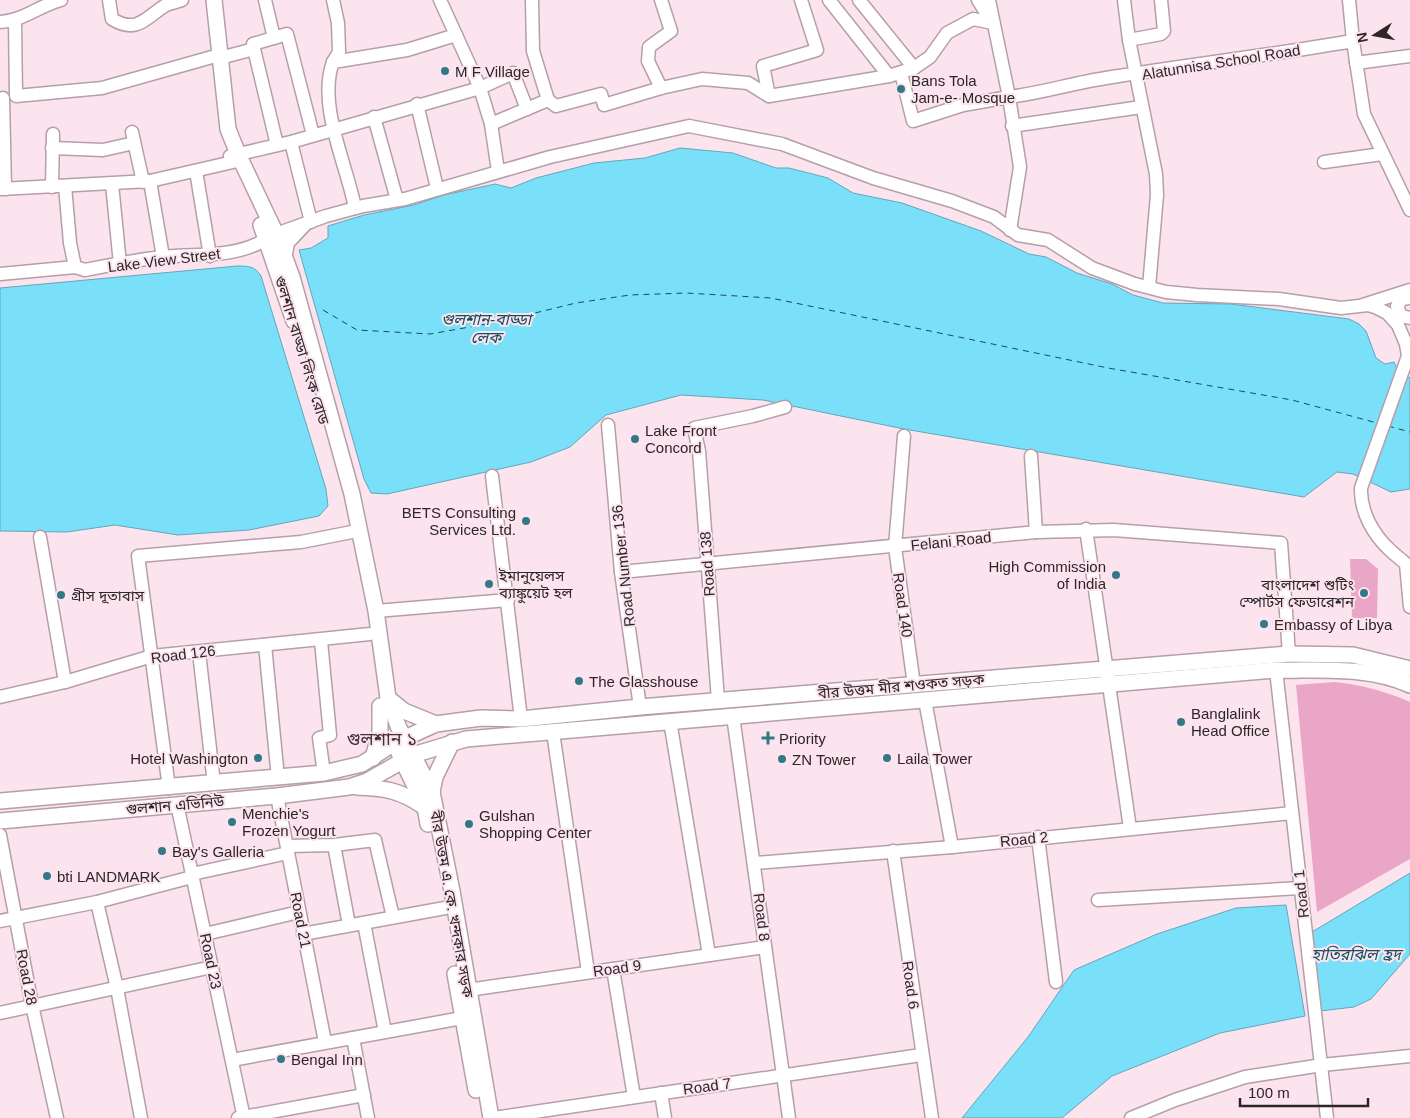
<svg xmlns="http://www.w3.org/2000/svg" width="1410" height="1118" viewBox="0 0 1410 1118" font-family="Helvetica,'Noto Sans Bengali',sans-serif">
<style>
.green{fill:#e9a6c6}
.water{fill:#7adff8;stroke:#63a7ba}
.lines{fill:none;stroke-linecap:round;stroke-linejoin:round}
.ferry{stroke:#134f5c;stroke-width:1;stroke-dasharray:6 5;stroke-linecap:butt}
.minor-casing{stroke:#b59fa9;stroke-width:15}
.major-casing{stroke:#b59fa9;stroke-width:18}
.minor{stroke:#fff;stroke-width:12}
.major{stroke:#fff;stroke-width:15}
.poi-dot{fill:#347888;stroke:#fce4ef;stroke-width:2}
.labels{text-anchor:middle;dominant-baseline:central;stroke-width:4;stroke-linejoin:round;paint-order:stroke}
.street-label{font-size:15px;fill:#2d2528;stroke:#fce4ef}
.poi-label{font-size:15px;fill:#2d2528;stroke:#fce4ef;text-anchor:start}
.water-label{font-size:16px;font-style:italic;fill:#134f5c;stroke:#fce4ef}
.quarter-label{font-size:18px;fill:#412f37;stroke:#fce4ef}
</style>
<rect width="100%" height="100%" fill="#fce4ef"/>
<g class="green">
<polygon points="1350,559 1366,559 1378,569 1377,618 1352,618"/>
<path d="M1334,682C1362,685 1385,691 1410,702V859L1317,912L1296,685Z"/>
</g>
<g class="water">
<polygon points="680,148 733,153 776,168 789,168 828,178 853,193 902,203 981,231 1029,254 1046,257 1077,273 1112,284 1133,295 1163,303 1231,304 1349,319 1359,324 1366,331 1376,358 1385,364 1394,362 1397,369 1410,378 1410,489 1391,492 1353,474 1337,472 1304,497 904,429 763,400 681,395 606,415 570,447 531,462 387,494 371,493 364,479 299,250 311,248 328,238 328,226 364,215 414,205 444,195 495,184 511,188 536,178 594,163 645,158"/>
<path d="M237,266C248,266 255,266 261,276L326,489L328,506L319,516L249,530L178,535L115,525L67,532L0,531V288Z"/>
<polygon points="1410,873 1410,954 1371,999 1354,1007 1320,1011 1312,932"/>
<polygon points="1286,905 1305,1016 1220,1033 1112,1076 1062,1118 962,1118 1028,1037 1074,970 1157,934 1236,908"/>
</g>
<g class="lines">
<g class="ferry">
<polyline points="323,310 357,330 430,334 498,322 576,303 630,295 686,293 771,298 1108,368 1292,400 1377,423"/>
<polyline points="1388,426 1410,432"/>
</g>
<g class="minor-casing">
<g id="minor">
<path d="M109,0L112,19C138,35 147,16 166,5C171,3 177,2 182,0"/>
<polyline points="265,0 274,38"/>
<polyline points="532,0 533,51 548,100"/>
<polyline points="829,0 889,76"/>
<polyline points="859,0 914,68"/>
<polyline points="978,0 990,19"/>
<path d="M989,0L1009,97C1042,93 1073,83 1106,78C1188,65 1271,55 1353,41L1364,114L1410,210"/>
<polyline points="1124,0 1129,40 1156,174 1157,195 1149,287"/>
<polyline points="1349,0 1353,41"/>
<polyline points="15,21 16,96 102,88 212,57"/>
<path d="M0,22C23,21 38,6 61,0"/>
<polyline points="456,35 480,88 513,73 527,109"/>
<polyline points="1129,40 1161,34 1164,31 1161,0"/>
<polyline points="254,49 277,145"/>
<polyline points="220,58 254,49 253,44 287,34 313,135"/>
<polyline points="333,62 339,52 338,23 333,0"/>
<polyline points="1356,63 1410,56"/>
<polyline points="901,73 913,121 963,105 1009,97 1020,167 1010,230"/>
<polyline points="661,88 648,61 649,47 671,31 661,0"/>
<polyline points="769,96 763,66 817,50 801,0"/>
<polyline points="3,98 5,189"/>
<polyline points="417,104 437,188"/>
<polyline points="374,117 397,200"/>
<polyline points="491,124 498,171"/>
<polyline points="1012,126 1141,107"/>
<polyline points="132,132 143,182"/>
<polyline points="291,142 311,222"/>
<polyline points="52,148 103,150 134,143"/>
<polyline points="230,156 291,142 480,88 491,124 548,100 556,106 601,94 604,105 661,88 702,79 748,83 769,96 889,76 914,68 930,57 947,33 973,19 993,23"/>
<polyline points="1324,162 1382,154"/>
<polyline points="196,171 210,256"/>
<polyline points="150,181 163,257"/>
<polyline points="112,184 120,264"/>
<polyline points="65,186 70,243 75,267"/>
<polyline points="52,187 53,134"/>
<polyline points="0,189 150,181 233,162"/>
<path d="M355,208C347,165 317,105 333,62L407,50L456,35L440,0"/>
<path d="M276,234L326,216L363,206L405,199L550,157L689,126L782,144L873,178L952,201L994,217L1018,235L1048,240L1092,268L1135,284L1166,292L1197,295L1279,299L1341,308L1368,305L1375,307L1387,313L1398,325L1406,344L1408,356L1361,488C1360,511 1373,535 1391,551C1396,556 1401,559 1406,564L1410,607"/>
<polyline points="285,259 288,243 305,225"/>
<path d="M0,274L75,267L85,270C110,265 136,260 162,257C200,253 232,259 267,239"/>
<polyline points="1410,298 1402,299 1397,306 1401,316 1410,318"/>
<polyline points="1363,305 1410,290"/>
<polyline points="608,425 621,572 640,707"/>
<polyline points="904,436 895,547 914,685"/>
<polyline points="1031,456 1036,532"/>
<polyline points="492,476 521,719"/>
<polyline points="1086,529 1130,828"/>
<polyline points="40,537 65,682"/>
<polyline points="621,572 1036,532 1114,530 1281,543 1289,654"/>
<polyline points="376,611 508,600"/>
<polyline points="321,641 330,735 319,738 324,773"/>
<polyline points="265,645 278,778"/>
<polyline points="199,652 214,784"/>
<polyline points="1276,670 1327,1118"/>
<polyline points="0,697 65,682 152,656 370,634"/>
<polyline points="718,700 699,451 694,428 753,416 785,407"/>
<polyline points="925,700 952,847"/>
<polyline points="733,716 789,1118"/>
<polyline points="670,721 709,955"/>
<polyline points="553,732 588,972"/>
<polyline points="169,788 138,556 301,542 352,532"/>
<polyline points="277,796 325,1042"/>
<polyline points="177,804 244,1118"/>
<polyline points="0,835 32,1005 57,1118"/>
<polyline points="1038,837 1056,982"/>
<polyline points="334,845 349,925"/>
<polyline points="287,846 334,845 375,840 393,917"/>
<polyline points="893,851 932,1118"/>
<polyline points="755,863 952,847 1292,813"/>
<polyline points="192,874 288,853"/>
<polyline points="1098,900 1300,888"/>
<polyline points="97,902 117,988 141,1118"/>
<polyline points="0,921 97,902 192,877"/>
<polyline points="364,923 385,1032"/>
<polyline points="205,934 299,912"/>
<polyline points="303,934 445,908"/>
<polyline points="613,969 634,1097"/>
<polyline points="468,990 765,947"/>
<polyline points="0,1013 212,967"/>
<polyline points="353,1038 368,1118"/>
<polyline points="232,1060 462,1018"/>
<polyline points="661,1093 665,1118"/>
<polyline points="238,1118 364,1095"/>
<polyline points="494,1118 921,1055"/>
<polyline points="1131,1118 1175,1100 1245,1077 1322,1065 1410,1056"/>
</g>
</g>
<g class="major-casing">
<g id="major">
<polyline points="214,0 228,129 238,154 276,234 292,277 352,494 376,611 388,698 398,726 432,792 452,891 491,1118"/>
<polyline points="261,225 294,321"/>
<polyline points="388,698 404,711 436,724"/>
<polyline points="399,753 425,807 428,824"/>
<polyline points="373,758 380,732 380,706"/>
<path d="M356,787C385,788 399,790 423,806"/>
<polyline points="432,792 435,777 452,742"/>
<polyline points="0,801 324,773 362,764 394,743 436,724 458,721 481,718 521,719 640,707 1289,654 1353,655 1410,669"/>
<path d="M0,821L277,796L349,787L367,781L413,755L466,739L1276,670C1320,671 1369,666 1410,685"/>
<polyline points="455,974 476,1090"/>
</g>
</g>
<use href="#minor" class="minor"/>
<use href="#major" class="major"/>
</g>
<g class="poi-dot">
<circle cx="445" cy="71" r="5"/>
<circle cx="901" cy="89" r="5"/>
<circle cx="635" cy="439" r="5"/>
<circle cx="526" cy="521" r="5"/>
<circle cx="1116" cy="575" r="5"/>
<circle cx="489" cy="584" r="5"/>
<circle cx="1364" cy="593" r="5"/>
<circle cx="61" cy="595" r="5"/>
<circle cx="1264" cy="624" r="5"/>
<circle cx="579" cy="681" r="5"/>
<circle cx="1181" cy="722" r="5"/>
<path d="M765.5 730.5h5v5h5v5h-5v5h-5v-5h-5v-5h5z"/>
<circle cx="258" cy="758" r="5"/>
<circle cx="887" cy="758" r="5"/>
<circle cx="782" cy="759" r="5"/>
<circle cx="232" cy="822" r="5"/>
<circle cx="469" cy="824" r="5"/>
<circle cx="162" cy="851" r="5"/>
<circle cx="47" cy="876" r="5"/>
<circle cx="281" cy="1059" r="5"/>
</g>
<g class="labels">
<g class="street-label">
<text transform="translate(1221 62) rotate(-9)">Alatunnisa School Road</text>
<text transform="translate(164 260) rotate(-7)">Lake View Street</text>
<text transform="translate(302 350) rotate(73)">গুলশান বাড্ডা লিংক রোড</text>
<text transform="translate(951 541) rotate(-6)">Felani Road</text>
<text transform="translate(707 564) rotate(-94)">Road 138</text>
<text transform="translate(623 566) rotate(-96)">Road Number 136</text>
<text transform="translate(903 605) rotate(82)">Road 140</text>
<text transform="translate(183 654) rotate(-7)">Road 126</text>
<text transform="translate(901 686) rotate(-5)">বীর উত্তম মীর শওকত সড়ক</text>
<text transform="translate(175 805) rotate(-5)">গুলশান এভিনিউ</text>
<text transform="translate(1024 839) rotate(-6)">Road 2</text>
<text transform="translate(1301 894) rotate(-96)">Road 1</text>
<text transform="translate(452 904) rotate(80)">বীর উত্তম এ. কে. খন্দকার সড়ক</text>
<text transform="translate(762 917) rotate(83)">Road 8</text>
<text transform="translate(301 920) rotate(79)">Road 21</text>
<text transform="translate(211 961) rotate(78)">Road 23</text>
<text transform="translate(617 968) rotate(-8)">Road 9</text>
<text transform="translate(27 977) rotate(79)">Road 28</text>
<text transform="translate(911 985) rotate(82)">Road 6</text>
<text transform="translate(707 1086) rotate(-8)">Road 7</text>
</g>
<g class="poi-label">
<text x="455" y="71">M F Village</text>
<text x="911" y="80">Bans Tola<tspan x="911" dy="17">Jam-e- Mosque</tspan></text>
<text x="645" y="430">Lake Front<tspan x="645" dy="17">Concord</tspan></text>
<text x="516" y="512" text-anchor="end">BETS Consulting<tspan x="516" dy="17">Services Ltd.</tspan></text>
<text x="1106" y="566" text-anchor="end">High Commission<tspan x="1106" dy="17">of India</tspan></text>
<text x="499" y="575">ইমানুয়েলস<tspan x="499" dy="17">ব্যাঙ্কুয়েট হল</tspan></text>
<text x="1354" y="584" text-anchor="end">বাংলাদেশ শুটিং<tspan x="1354" dy="17">স্পোর্টস ফেডারেশন</tspan></text>
<text x="71" y="595">গ্রীস দূতাবাস</text>
<text x="1274" y="624">Embassy of Libya</text>
<text x="589" y="681">The Glasshouse</text>
<text x="1191" y="713">Banglalink<tspan x="1191" dy="17">Head Office</tspan></text>
<text x="779" y="738">Priority</text>
<text x="248" y="758" text-anchor="end">Hotel Washington</text>
<text x="897" y="758">Laila Tower</text>
<text x="792" y="759">ZN Tower</text>
<text x="242" y="813">Menchie's<tspan x="242" dy="17">Frozen Yogurt</tspan></text>
<text x="479" y="815">Gulshan<tspan x="479" dy="17">Shopping Center</tspan></text>
<text x="172" y="851">Bay's Galleria</text>
<text x="57" y="876">bti LANDMARK</text>
<text x="291" y="1059">Bengal Inn</text>
</g>
<g class="water-label">
<text x="486" y="319">গুলশান-বাড্ডা<tspan x="486" dy="18">লেক</tspan></text>
<text x="1356" y="954">হাতিরঝিল হ্রদ</text>
</g>
<g class="quarter-label">
<text x="382" y="739">গুলশান ১</text>
</g>
</g>
<g transform="translate(1375 35) rotate(259)" stroke="#fce4ef" stroke-width="4" paint-order="stroke">
<path d="M0-4L9 19L0 12L-9 19Z" fill="#2d2528"/>
<text y="-8" font-size="14" font-weight="bold" text-anchor="middle" fill="#2d2528">N</text>
</g>
<path d="M1240 1098v8h128v-8" fill="none" stroke="#2d2528" stroke-width="2.5"/>
<text x="1248" y="1098" font-size="15" fill="#2d2528" stroke="#fce4ef" stroke-width="4" paint-order="stroke">100 m</text>
</svg>
